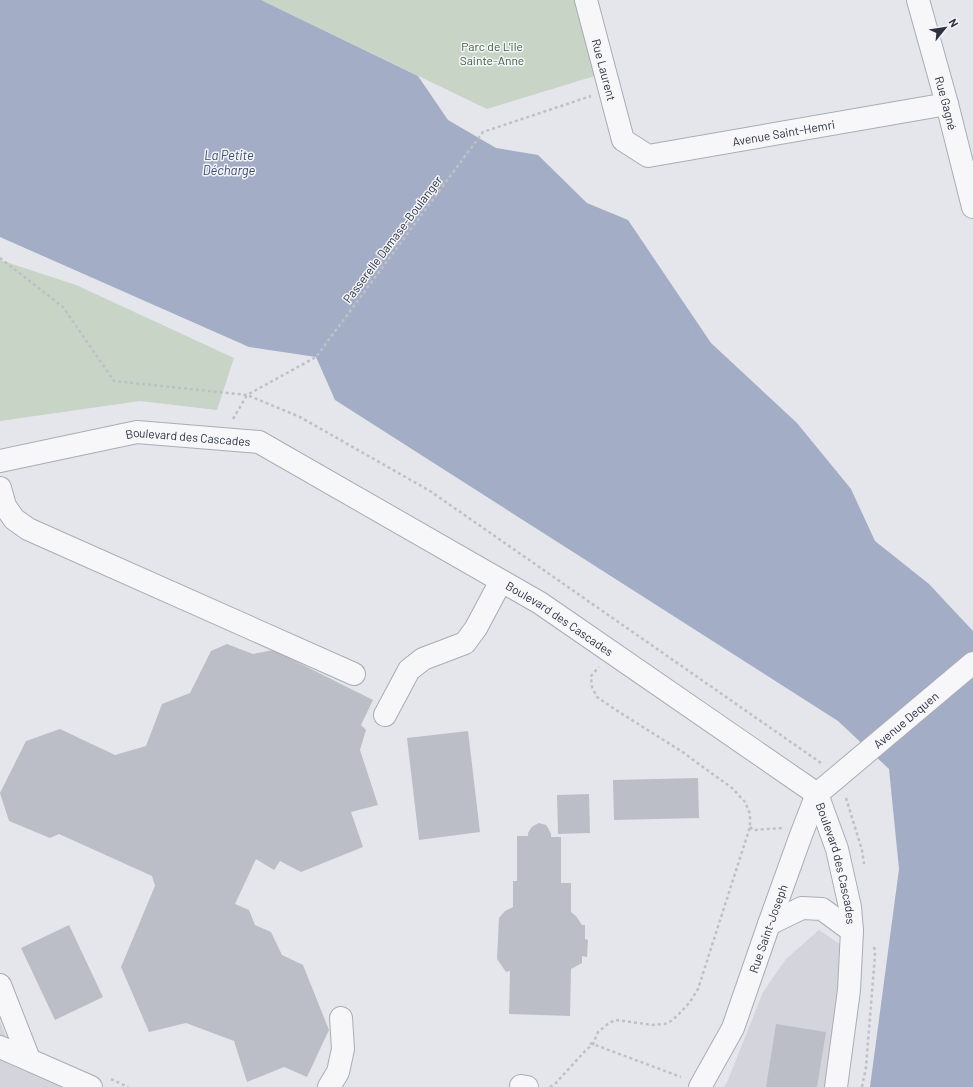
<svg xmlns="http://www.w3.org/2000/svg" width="973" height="1087" viewBox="0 0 973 1087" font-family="Barlow,sans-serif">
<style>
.built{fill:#d3d4dc}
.green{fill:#c7d4c6}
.water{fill:#a3aec6}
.building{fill:#bcbec7}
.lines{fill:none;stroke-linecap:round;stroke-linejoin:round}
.minor-casing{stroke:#a9acb5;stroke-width:24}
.path{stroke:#bec0c5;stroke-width:2.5;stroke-dasharray:3 3;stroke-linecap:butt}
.minor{stroke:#f7f7f9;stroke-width:22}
.labels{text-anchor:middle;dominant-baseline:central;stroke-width:3;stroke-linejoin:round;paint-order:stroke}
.park-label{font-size:12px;fill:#3c5c3c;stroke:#f4f5f8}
.street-label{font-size:12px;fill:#2d3141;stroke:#f4f5f8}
.water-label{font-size:13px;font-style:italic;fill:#3c4a71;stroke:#f4f5f8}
</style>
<rect width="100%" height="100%" fill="#e4e6eb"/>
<g class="built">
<polygon points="819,930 841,945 843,971 825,1087 724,1087 728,1080 763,992 786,959"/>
<polygon points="0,1021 15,1062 65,1087 0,1087"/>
</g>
<g class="green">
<polygon points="261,0 576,0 598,75 487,109"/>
<polygon points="0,260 76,285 234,358 217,410 140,401 0,421"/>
</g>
<polygon class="water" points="0,0 261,0 418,76 448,120 496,148 538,155 587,203 628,220 711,343 797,423 851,489 875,541 929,584 973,631 973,1087 870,1087 899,869 889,769 838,721 335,400 316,357 249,347 0,237"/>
<g class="building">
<polygon points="227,644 253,654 273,650 373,700 361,725 366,730 360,750 378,805 351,812 363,847 301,872 280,861 274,870 256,859 235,904 249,910 255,925 271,932 282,955 303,965 329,1030 307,1077 284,1067 247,1082 234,1041 186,1023 149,1032 121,967 155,886 152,876 59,834 50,838 9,821 0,793 26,741 60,729 115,755 146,746 162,704 190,693 211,651"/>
<polygon points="468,731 480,832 419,840 407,738"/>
<polygon points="698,778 699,818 614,820 613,780"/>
<polygon points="589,794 590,833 558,834 557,795"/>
<polygon points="539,823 546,825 548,828 551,834 551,837 561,837 561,883 571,883 571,912 576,916 582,925 585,925 585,939 588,940 587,957 582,956 582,963 571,969 570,1016 509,1014 510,971 506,972 497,959 499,918 505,911 513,907 513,881 517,881 517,836 528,836 528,833 531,828 533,826"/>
<polygon points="69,925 103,997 55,1020 21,948"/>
<polygon points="776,1024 826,1032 817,1087 766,1087"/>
</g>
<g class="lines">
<g class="minor-casing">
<g id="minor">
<path id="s1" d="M586,0L623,140L648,156L947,104"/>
<path id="s2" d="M918,0L947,104L973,207"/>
<path id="s3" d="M0,461L137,432L259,442L540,603L817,794L837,849L850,907L852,931L849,990L836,1087"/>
<polyline points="0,488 5,506 14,519 28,529 354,674"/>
<polyline points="385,715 409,670 423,659 465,643 476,628 501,581"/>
<polyline points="769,924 802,908 822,909 852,931"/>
<polyline points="0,985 29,1059"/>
<polyline points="0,1047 91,1087"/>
<polyline points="329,1087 338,1072 343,1049 341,1018"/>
<polyline points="521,1087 521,1086 527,1087"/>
<path id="s4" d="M700,1087L733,1028L769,924L801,835L817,794L973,663"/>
</g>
</g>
<g class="path">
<polyline points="0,258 63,307 114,381 247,395 316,357 483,132 591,96"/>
<polyline points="233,419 247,395 300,417 430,491 821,763"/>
<polyline points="846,798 862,850 864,864"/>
<polyline points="750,827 753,830 782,828"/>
<polyline points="590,1043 681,1077"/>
<polyline points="111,1079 128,1087"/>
<polyline points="550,1087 555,1084 585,1051 593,1044 598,1032 609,1023 616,1020 653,1025 665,1024 671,1021 678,1015 690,1002 698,989 750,827 750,814 745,802 732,788 681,751 616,710 597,697 592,687 591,676 599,667"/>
<polyline points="862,1087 866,1067 875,955 874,944"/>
</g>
<use href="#minor" class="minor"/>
</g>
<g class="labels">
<g class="park-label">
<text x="492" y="46">Parc de L'ile<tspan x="492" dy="14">Sainte-Anne</tspan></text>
</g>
<g class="street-label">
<text stroke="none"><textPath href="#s1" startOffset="72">Rue Laurent</textPath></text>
<text stroke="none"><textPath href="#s2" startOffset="107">Rue Gagné</textPath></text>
<text stroke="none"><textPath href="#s1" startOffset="312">Avenue Saint-Hemri</textPath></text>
<text transform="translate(392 239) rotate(-53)">Passerelle Damase-Boulanger</text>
<text stroke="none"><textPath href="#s3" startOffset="191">Boulevard des Cascades</textPath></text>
<text stroke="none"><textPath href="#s3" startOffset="611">Boulevard des Cascades</textPath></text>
<text stroke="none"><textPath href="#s4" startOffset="432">Avenue Dequen</textPath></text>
<text stroke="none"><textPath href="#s3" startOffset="995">Boulevard des Cascades</textPath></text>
<text stroke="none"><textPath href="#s4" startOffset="173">Rue Saint-Joseph</textPath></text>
</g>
<g class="water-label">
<text x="229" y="155">La Petite<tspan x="229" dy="15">Décharge</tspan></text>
</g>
</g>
<g transform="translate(945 28) rotate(60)" stroke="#f4f5f8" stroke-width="3" paint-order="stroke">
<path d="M0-3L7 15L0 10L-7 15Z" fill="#2d3141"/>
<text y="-6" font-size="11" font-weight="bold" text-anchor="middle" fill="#2d3141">N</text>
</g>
</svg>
